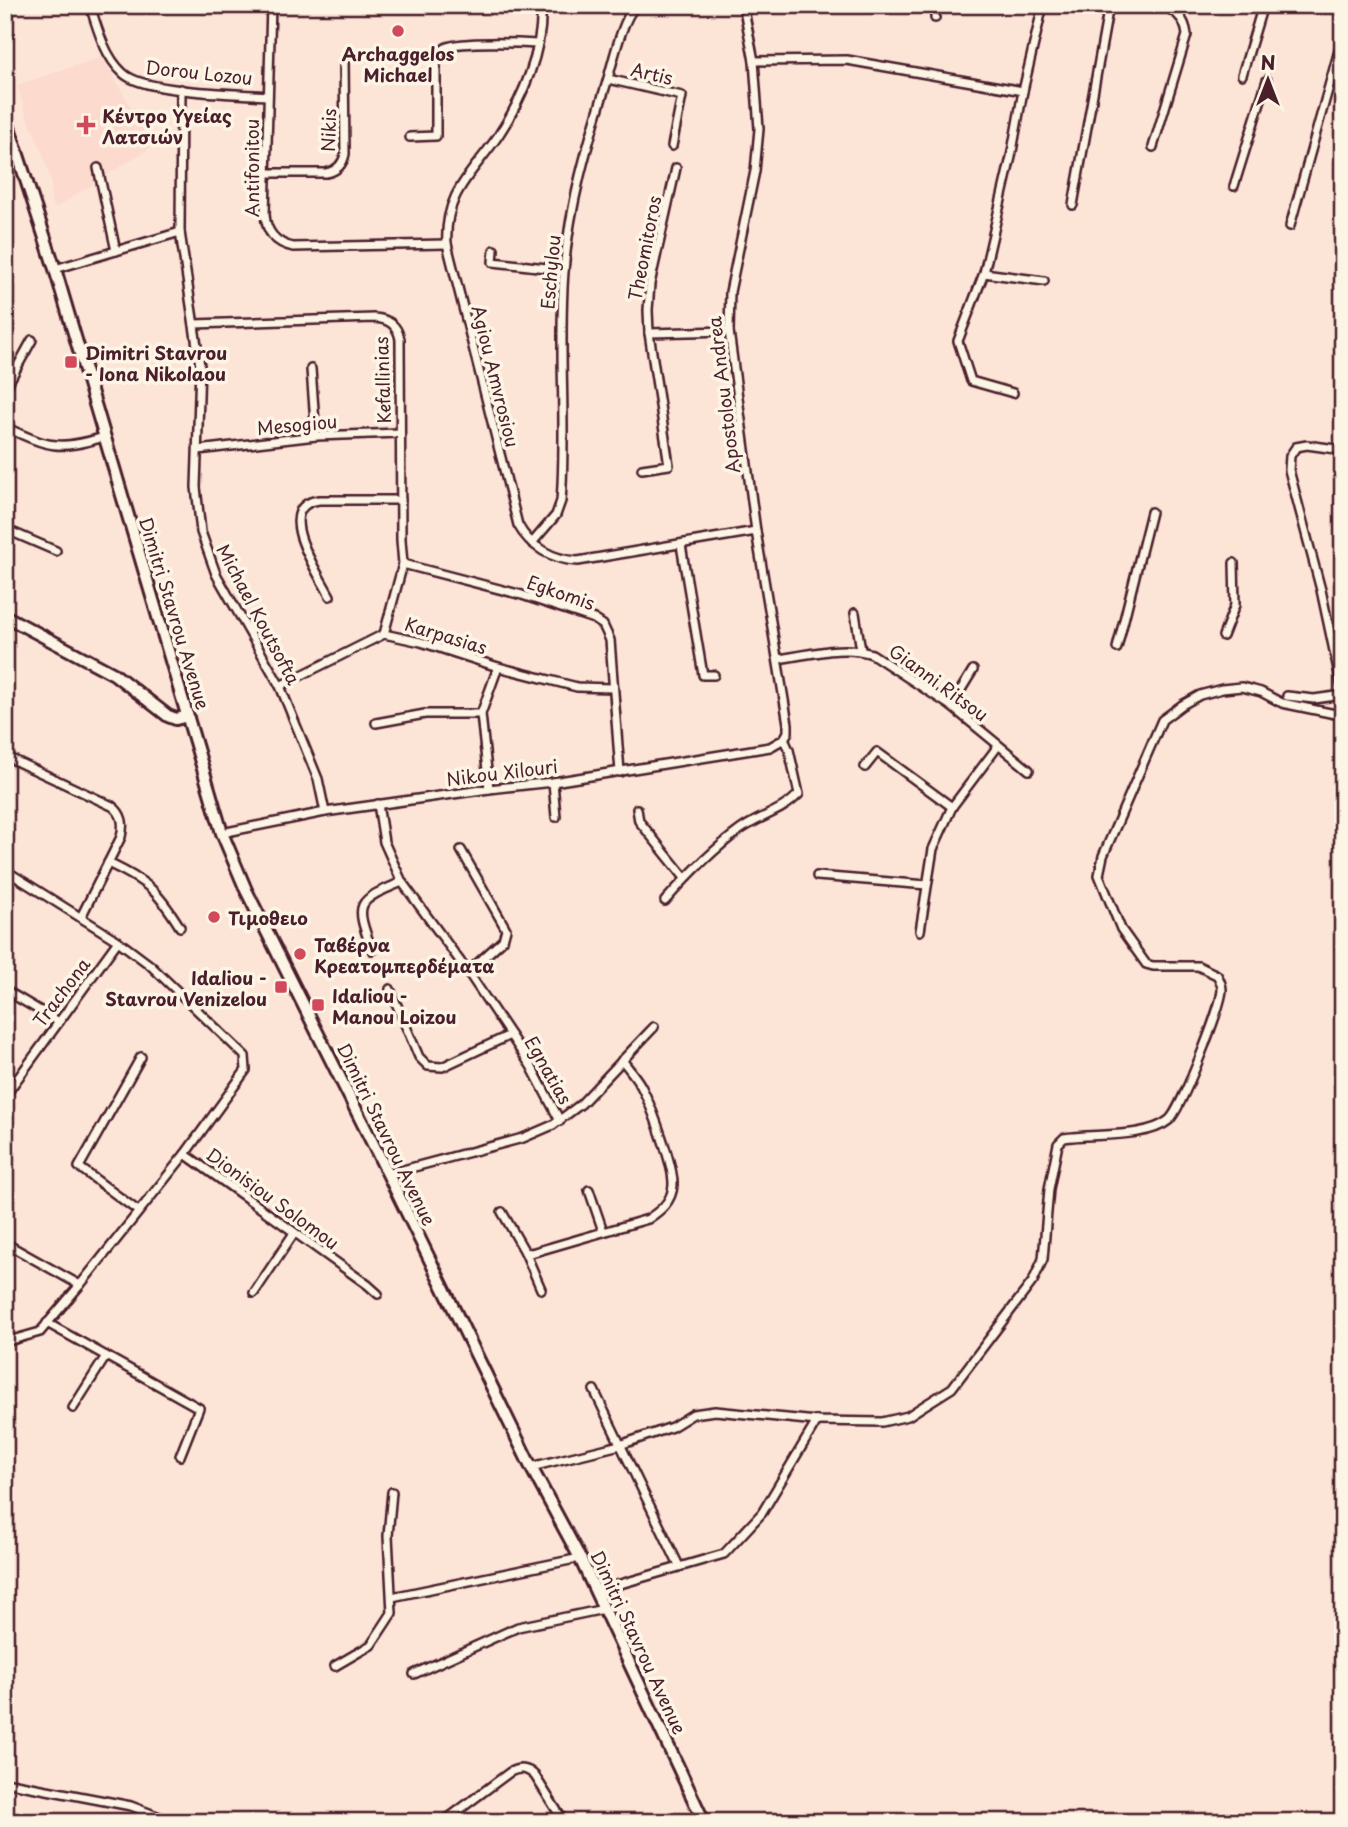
<svg xmlns="http://www.w3.org/2000/svg" width="1348" height="1827" viewBox="0 0 1348 1827" font-family="'Playpen Sans',sans-serif">
<style>
.built{fill:#fcdacd}
.lines{fill:none;stroke-linecap:round;stroke-linejoin:round}
.street-casing{stroke:#4a1f2b;stroke-width:12}
.secondary-casing{stroke:#4a1f2b;stroke-width:16}
.street{stroke:#fcf5e5;stroke-width:7}
.secondary{stroke:#fcf5e5;stroke-width:10}
.poi-dot{fill:#d1495b;stroke:#fcf5e5;stroke-width:2.5}
.labels{text-anchor:middle;dominant-baseline:central;stroke-width:7;stroke-linejoin:round;paint-order:stroke}
.poi-label{font-size:18px;font-weight:bold;fill:#4a1f2b;stroke:#fcf5e5;text-anchor:start}
.street-label{font-size:18px;fill:#4a1f2b;stroke:#fcf5e5}
</style>
<rect width="100%" height="100%" fill="#fce5d7"/>
<filter id="ink" filterUnits="userSpaceOnUse"><feTurbulence type="fractalNoise" baseFrequency=".0143" numOctaves="2"/><feDisplacementMap in="SourceGraphic" scale="14" xChannelSelector="R" yChannelSelector="G"/><feConvolveMatrix kernelMatrix="1 2 1 2 8 2 1 2 1" color-interpolation-filters="sRGB"/></filter>
<g filter="url(#ink)">
<polygon class="built" points="102,57 153,146 55,208 51,200 51,180 42,151 26,114 17,85"/>
<g class="lines">
<g class="street-casing">
<g id="street">
<path d="M90,5C97,28 105,57 123,73C143,93 236,93 266,96"/>
<path d="M271,5L265,214C266,232 275,243 293,247L447,244"/>
<path d="M541,5C544,50 522,100 498,136C472,174 444,193 447,244L518,525C530,547 553,560 578,561L756,531"/>
<polyline points="743,5 754,61 759,129 755,171 730,292 729,331 756,531 788,724 788,732 784,739"/>
<polyline points="935,18 935,5"/>
<polyline points="754,61 847,60 1023,91"/>
<polyline points="1242,75 1263,5"/>
<polyline points="608,79 682,96 672,146"/>
<polyline points="181,89 180,232 200,366 196,487 201,532 216,574 280,686 318,779 325,812"/>
<path d="M410,137L436,136V66C438,58 440,51 447,47C462,41 519,43 537,44"/>
<path d="M1153,147L1187,35C1185,17 1174,8 1157,5"/>
<polyline points="98,168 116,251"/>
<path d="M266,173H326C337,171 343,164 345,154L344,60"/>
<polyline points="1234,186 1267,80"/>
<polyline points="1073,205 1109,5"/>
<polyline points="1290,226 1343,36"/>
<polyline points="494,250 493,262 564,270"/>
<polyline points="55,269 180,232"/>
<polyline points="984,273 1044,281"/>
<path d="M194,324L374,318C388,319 397,324 400,339L401,540L403,564L384,634"/>
<polyline points="649,333 729,331"/>
<polyline points="311,369 316,436"/>
<polyline points="5,389 32,340"/>
<polyline points="1013,393 971,381 958,341 984,273 1011,157 1023,91 1043,5"/>
<path d="M5,427C49,447 57,451 104,437"/>
<polyline points="198,450 316,436 400,433"/>
<polyline points="1343,450 1307,445 1296,447 1290,456 1289,470 1321,590 1343,693"/>
<polyline points="642,469 669,465 649,333 648,310 650,284 676,168"/>
<polyline points="5,529 56,551"/>
<path d="M532,543L556,515L561,501C567,425 558,348 564,272C569,207 587,146 606,85C613,63 621,21 636,5"/>
<polyline points="681,545 703,675 714,675"/>
<polyline points="403,564 522,595 594,619 603,625 610,640 620,772"/>
<path d="M330,596C319,574 271,506 319,500H401"/>
<polyline points="855,613 861,650"/>
<polyline points="1223,636 1235,605 1234,563"/>
<polyline points="1117,648 1151,512"/>
<path d="M778,659C808,655 843,644 872,654L951,706L1029,770"/>
<polyline points="280,686 384,634 421,642 498,667 577,687 613,688"/>
<polyline points="1287,696 1314,699 1343,695"/>
<polyline points="951,706 973,670"/>
<polyline points="376,723 425,714 481,714"/>
<path d="M5,756L112,806C123,814 124,824 121,837L81,917"/>
<polyline points="865,767 877,752 952,807"/>
<polyline points="553,782 556,817"/>
<polyline points="489,789 481,714 498,667"/>
<polyline points="378,804 384,842 402,882 468,972 531,1066 560,1121"/>
<polyline points="637,809 639,821 685,878"/>
<polyline points="222,833 325,812 489,789 553,782 770,747 784,739"/>
<polyline points="461,850 506,929 503,940 468,972"/>
<path d="M108,863C148,882 157,890 180,927"/>
<polyline points="5,870 118,941 150,965 245,1056 246,1070 185,1154 368,1285 378,1294"/>
<polyline points="817,876 927,885"/>
<path d="M665,901C688,875 711,851 740,830C759,816 782,812 799,794L789,750L784,739"/>
<polyline points="920,931 933,849 952,807 998,746"/>
<path d="M372,950C354,902 356,901 402,882"/>
<polyline points="390,989 419,1057 428,1066 442,1067 510,1035"/>
<polyline points="5,990 59,1022"/>
<polyline points="5,1096 118,941"/>
<polyline points="388,1174 523,1138 553,1125 581,1104 654,1027"/>
<polyline points="589,1190 603,1231"/>
<polyline points="138,1211 79,1167 141,1057"/>
<polyline points="502,1212 525,1252 541,1289"/>
<polyline points="5,1243 80,1285 185,1154"/>
<path d="M525,1252L531,1253L648,1219C660,1211 672,1202 673,1185C674,1166 651,1105 641,1086C636,1077 629,1069 622,1060"/>
<polyline points="254,1293 294,1233"/>
<polyline points="47,1323 199,1408 180,1456"/>
<polyline points="5,1342 40,1332 80,1285"/>
<polyline points="594,1390 679,1566"/>
<polyline points="73,1408 106,1356"/>
<path d="M531,1467L620,1445L672,1427L693,1414L715,1411L817,1421L882,1422L908,1416L925,1405L952,1388L1033,1281L1043,1259L1049,1189L1058,1144L1064,1138C1092,1133 1146,1139 1169,1120C1181,1110 1221,1007 1222,990C1222,985 1220,980 1217,975L1198,966H1153L1146,964L1121,929L1099,875L1103,856L1162,720L1182,705L1200,695L1222,689L1242,687L1261,692L1282,703L1340,715L1343,712"/>
<polyline points="596,1591 724,1554 762,1513 817,1421"/>
<polyline points="392,1597 580,1558"/>
<polyline points="335,1666 371,1645 392,1613 388,1536 392,1492"/>
<polyline points="414,1674 518,1627 604,1609"/>
<polyline points="5,1782 131,1806 173,1822"/>
<path d="M443,1822L510,1772C519,1767 528,1768 535,1776L564,1822"/>
<polyline points="1340,1822 1343,1821"/>
</g>
</g>
<g class="secondary-casing">
<g id="secondary">
<polyline points="5,115 55,269 222,833 246,890 388,1174 531,1467 580,1558 704,1822"/>
<polyline points="5,616 114,674 168,716 176,719 188,716"/>
</g>
</g>
<use href="#street" class="street"/>
<use href="#secondary" class="secondary"/>
</g>
</g>
<g class="poi-dot">
<circle cx="398" cy="31" r="7"/>
<path d="M82.5 114.5h7v7h7v7h-7v7h-7v-7h-7v-7h7z"/>
<rect x="64" y="355" width="14" height="14" rx="3.5"/>
<circle cx="214" cy="917" r="7"/>
<circle cx="300" cy="954" r="7"/>
<rect x="274" y="980" width="14" height="14" rx="3.5"/>
<rect x="311" y="998" width="14" height="14" rx="3.5"/>
</g>
<g class="labels">
<g class="poi-label">
<text x="398" y="53" text-anchor="middle">Archaggelos<tspan x="398" dy="21">Michael</tspan></text>
<text x="102" y="115">Κέντρο Υγείας<tspan x="102" dy="21">Λατσιών</tspan></text>
<text x="85" y="352">Dimitri Stavrou<tspan x="85" dy="21">- Iona Nikolaou</tspan></text>
<text x="228" y="917">Τιμοθειο</text>
<text x="314" y="944">Ταβέρνα<tspan x="314" dy="21">Κρεατομπερδέματα</tspan></text>
<text x="267" y="977" text-anchor="end">Idaliou -<tspan x="267" dy="21">Stavrou Venizelou</tspan></text>
<text x="332" y="995">Idaliou -<tspan x="332" dy="21">Manou Loizou</tspan></text>
</g>
<g class="street-label">
<text transform="translate(199 72) rotate(6)">Dorou Lozou</text>
<text transform="translate(652 73) rotate(13)">Artis</text>
<text transform="translate(328 130) rotate(-88)">Nikis</text>
<text transform="translate(251 168) rotate(-90)">Antifonitou</text>
<text transform="translate(644 248) rotate(-79)">Theomitoros</text>
<text transform="translate(550 272) rotate(-85)">Eschylou</text>
<text transform="translate(496 376) rotate(76)">Agiou Amvrosiou</text>
<text transform="translate(382 380) rotate(-92)">Kefallinias</text>
<text transform="translate(723 395) rotate(-97)">Apostolou Andrea</text>
<text transform="translate(297 424) rotate(-5)">Mesogiou</text>
<text transform="translate(561 592) rotate(19)">Egkomis</text>
<text transform="translate(175 613) rotate(73)">Dimitri Stavrou Avenue</text>
<text transform="translate(259 614) rotate(62)">Michael Koutsofta</text>
<text transform="translate(446 635) rotate(17)">Karpasias</text>
<text transform="translate(939 682) rotate(36)">Gianni Ritsou</text>
<text transform="translate(502 772) rotate(-7)">Nikou Xilouri</text>
<text transform="translate(61 992) rotate(-53)">Trachona</text>
<text transform="translate(549 1070) rotate(60)">Egnatias</text>
<text transform="translate(387 1134) rotate(64)">Dimitri Stavrou Avenue</text>
<text transform="translate(273 1198) rotate(36)">Dionisiou Solomou</text>
<text transform="translate(639 1642) rotate(65)">Dimitri Stavrou Avenue</text>
</g>
</g>
<rect width="1348" height="1827" fill="none" stroke="#fcf5e5" stroke-width="28"/>
<rect x="14" y="14" width="1320" height="1799" fill="none" stroke="#4a1f2b" stroke-width="2.5" filter="url(#ink)"/>
<g transform="translate(1268 80)" stroke="#fcf5e5" stroke-width="5" paint-order="stroke">
<path d="M0-5L12 26L0 18L-12 26Z" fill="#4a1f2b"/>
<text y="-10" font-size="19" font-weight="bold" text-anchor="middle" fill="#4a1f2b">N</text>
</g>
</svg>
